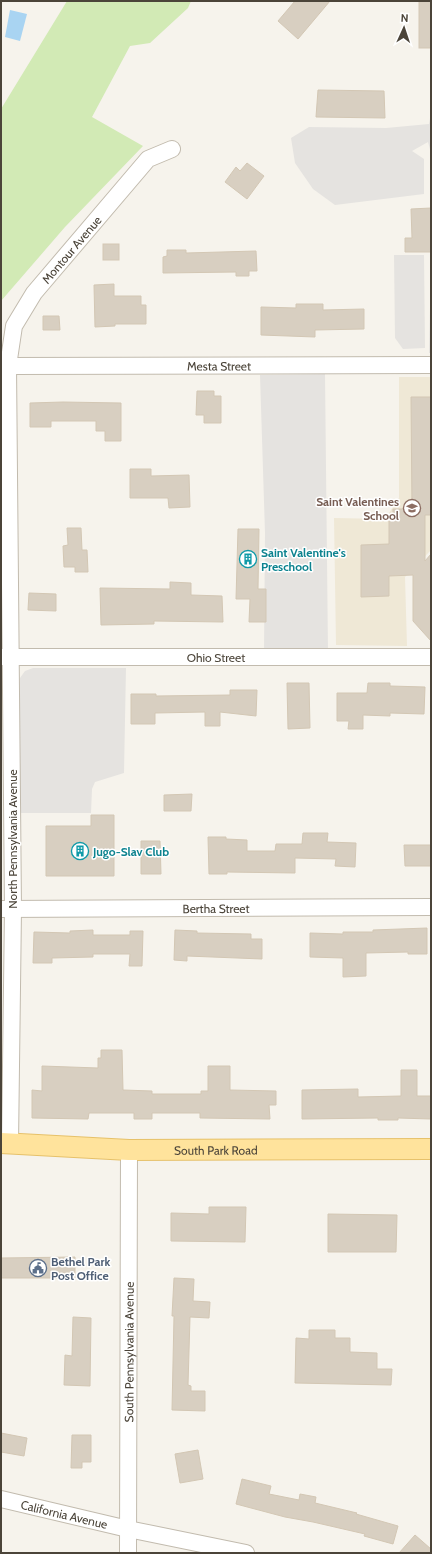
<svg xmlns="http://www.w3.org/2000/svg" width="432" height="1554" viewBox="0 0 432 1554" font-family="Cabin,sans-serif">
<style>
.education{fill:#efe8d6}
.green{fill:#d2eab5}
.parking{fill:#e5e3e0}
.water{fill:#a9d4f2}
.building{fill:#d8cfc1;stroke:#d3c7b4}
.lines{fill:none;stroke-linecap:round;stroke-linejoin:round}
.minor-casing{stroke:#c2bbae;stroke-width:18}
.major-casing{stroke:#e6c16a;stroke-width:22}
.minor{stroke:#fff;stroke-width:16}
.major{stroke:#ffe39c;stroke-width:20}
.labels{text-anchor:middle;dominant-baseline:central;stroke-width:3;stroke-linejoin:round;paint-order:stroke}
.street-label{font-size:12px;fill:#4b4439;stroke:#fff}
.education-label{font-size:12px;font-weight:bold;fill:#785e54;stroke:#fff;text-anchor:end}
.culture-label{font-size:12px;font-weight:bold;fill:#0d838f;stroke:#fff;text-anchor:start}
.service-label{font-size:12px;font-weight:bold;fill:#4e5e75;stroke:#fff;text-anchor:start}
</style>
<rect width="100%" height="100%" fill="#f6f3ec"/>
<polygon class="education" points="399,377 431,377 431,550 405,577 407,646 336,645 334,518 385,519 399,498"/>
<polygon class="green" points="67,1 191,1 188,8 150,43 130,46 92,117 143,146 65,227 1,301 1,109"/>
<g class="parking">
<polygon points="431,113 431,153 428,142 412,151 424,159 424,194 335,205 313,189 295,163 291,138 309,127 386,128 429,124"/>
<polygon points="394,255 424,255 425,348 403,349 395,338"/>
<polygon points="431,262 431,353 429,353"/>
<polygon points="325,374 328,652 264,652 265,533 260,375"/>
<polygon points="33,668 126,668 124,773 95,782 92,789 91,813 19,813 19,686 20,678 25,671"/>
</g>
<polygon class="water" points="10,10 27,14 20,41 5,37"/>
<g class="building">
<polygon points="295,1 330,1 298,39 278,21"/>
<rect x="419" y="1" width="12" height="47"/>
<polygon points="318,90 384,91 385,118 316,117"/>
<polygon points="247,163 264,176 247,199 225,182 236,167 240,171"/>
<polygon points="431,208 431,252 405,252 405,238 412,238 411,209"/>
<rect x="103" y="244" width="16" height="16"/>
<polygon points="167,250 186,250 186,253 256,251 257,271 249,271 249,276 236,276 236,272 163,273 163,257 167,256"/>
<polygon points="114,284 114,296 141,296 141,305 146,305 146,324 115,324 115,326 95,327 94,285"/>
<polygon points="296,304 323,304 323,310 364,309 364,329 315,330 315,337 261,335 261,307 296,308"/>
<polygon points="43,316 59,316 60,330 43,330"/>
<polygon points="197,391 214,391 214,396 221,396 221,423 204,423 204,415 196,415"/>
<polygon points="411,397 431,397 431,515 425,515 425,561 431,554 431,641 413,621 413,575 389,576 389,596 361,597 361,545 389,544 389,518 393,518 393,509 412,509"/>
<polygon points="63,402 121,403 121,441 105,441 105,431 96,431 96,421 51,421 51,427 30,427 30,403"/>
<polygon points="130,469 151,469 151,476 189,475 190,507 169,508 168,498 130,498"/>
<polygon points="67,528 81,528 82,550 87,550 88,572 75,572 75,567 64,567 63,546 68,545"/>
<polygon points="238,529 259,529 258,589 266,589 266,622 249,622 250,599 236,599"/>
<polygon points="170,582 191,583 191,595 222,596 223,622 154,621 154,624 101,625 100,588 170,589"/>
<polygon points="29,593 56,594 56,611 28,610"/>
<polygon points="287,683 309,683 310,728 288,729"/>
<polygon points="368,683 390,683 390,686 425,687 424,714 390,713 390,716 363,715 363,729 348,729 349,721 337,721 337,693 367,693"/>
<polygon points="230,690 257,690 256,716 220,712 220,726 205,726 205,712 155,713 155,724 131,724 131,694 156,694 156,696 230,695"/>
<polygon points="192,794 191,811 164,811 164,795"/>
<polygon points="91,815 114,815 114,876 46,876 46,826 91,826"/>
<polygon points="303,833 328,833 327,842 356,843 355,867 335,866 336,859 295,858 295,873 227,872 227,874 209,874 208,837 226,837 226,839 247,840 247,851 275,851 276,844 302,844"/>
<polygon points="141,841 160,841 161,874 141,874"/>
<polygon points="404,845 431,845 431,866 405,866"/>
<polygon points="427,928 427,954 408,954 408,952 366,953 366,976 343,977 343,958 310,957 310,933 343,934 343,932 373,932 373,930"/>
<polygon points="93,930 93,935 130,935 130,931 143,931 142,966 129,966 130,954 93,954 93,957 52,958 52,963 33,963 34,932 70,933 70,931"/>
<polygon points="175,930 197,931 197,933 251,934 251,939 262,939 262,959 187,956 187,961 174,960"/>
<polygon points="101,1050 122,1050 123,1090 152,1091 152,1094 201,1094 201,1091 208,1091 208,1066 230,1066 230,1090 276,1091 276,1105 269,1105 270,1119 200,1118 200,1113 152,1113 152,1119 134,1119 134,1113 89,1113 88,1119 32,1118 32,1090 42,1091 42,1066 98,1068 98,1058 101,1058"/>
<polygon points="401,1070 417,1070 417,1096 431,1096 431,1119 398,1118 398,1120 378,1120 378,1118 302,1119 302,1090 358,1089 358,1097 401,1096"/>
<polygon points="209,1207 246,1207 245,1242 171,1241 171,1213 209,1214"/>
<polygon points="328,1214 397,1215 396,1252 328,1252"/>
<polygon points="75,1257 75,1278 1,1278 1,1258"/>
<polygon points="174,1278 194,1279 193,1301 210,1302 209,1318 190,1317 188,1385 191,1386 191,1391 205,1391 205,1411 172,1410 174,1316 172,1316"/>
<polygon points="73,1317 91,1318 90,1386 64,1385 65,1355 72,1356"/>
<polygon points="309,1330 335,1330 335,1338 350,1338 350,1352 377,1353 377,1369 392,1369 391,1385 295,1383 296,1338 309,1339"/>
<polygon points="1,1433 27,1438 24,1456 1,1452"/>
<polygon points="72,1435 91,1435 91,1462 82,1462 82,1468 71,1468"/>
<polygon points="198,1450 203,1479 180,1483 175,1454"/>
<polygon points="242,1479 271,1486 269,1494 299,1500 300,1494 316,1497 315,1503 357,1513 356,1514 398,1526 393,1544 364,1536 365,1534 313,1522 285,1517 236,1504"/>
<polygon points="415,1535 431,1549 431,1553 399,1553"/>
</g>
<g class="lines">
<g class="minor-casing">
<g id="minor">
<path id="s1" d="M1,369L8,366L14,326L34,293L148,159L172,149"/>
<path id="s2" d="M1,657H431"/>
<path id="s3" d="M1,909L431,907"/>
<path id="s4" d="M10,1144L13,909L8,366L431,365"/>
<path id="s5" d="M1,1499L128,1529L246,1553"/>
<path id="s6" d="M128,1553L129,1150"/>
</g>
</g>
<g class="major-casing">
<g id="major">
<path id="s7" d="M1,1143L129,1150L431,1149"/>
</g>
</g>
<use href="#minor" class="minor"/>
<use href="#major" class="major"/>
</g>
<defs>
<g id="school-ring" transform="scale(0.9)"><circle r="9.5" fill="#fff" stroke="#8d6e63" stroke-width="1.5"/><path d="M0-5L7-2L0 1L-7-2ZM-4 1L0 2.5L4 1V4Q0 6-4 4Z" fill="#8d6e63"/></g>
<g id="building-ring" transform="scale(0.9)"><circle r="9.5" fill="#fff" stroke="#0f9aa8" stroke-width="1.5"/><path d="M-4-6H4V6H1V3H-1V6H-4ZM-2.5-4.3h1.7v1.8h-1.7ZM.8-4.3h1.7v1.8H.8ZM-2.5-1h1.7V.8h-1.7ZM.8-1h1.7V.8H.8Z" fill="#0f9aa8"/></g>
<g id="civic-ring" transform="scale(0.9)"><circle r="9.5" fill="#fff" stroke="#5c6f8a" stroke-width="1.5"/><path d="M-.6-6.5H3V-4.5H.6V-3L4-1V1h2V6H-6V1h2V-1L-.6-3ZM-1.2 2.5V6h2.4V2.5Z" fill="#5c6f8a"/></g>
</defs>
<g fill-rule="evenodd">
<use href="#school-ring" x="412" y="508"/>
<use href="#building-ring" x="248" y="559"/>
<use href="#building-ring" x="80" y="851"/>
<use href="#civic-ring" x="38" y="1268"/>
</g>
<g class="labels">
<g class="street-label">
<text stroke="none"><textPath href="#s1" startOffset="144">Montour Avenue</textPath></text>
<text stroke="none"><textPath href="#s4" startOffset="989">Mesta Street</textPath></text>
<text stroke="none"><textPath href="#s2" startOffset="215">Ohio Street</textPath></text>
<text transform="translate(12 839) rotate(-90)">North Pennsylvania Avenue</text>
<text stroke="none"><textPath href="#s3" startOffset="215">Bertha Street</textPath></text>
<text stroke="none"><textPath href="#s7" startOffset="215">South Park Road</textPath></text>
<text stroke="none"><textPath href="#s6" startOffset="201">South Pennsylvania Avenue</textPath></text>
<text stroke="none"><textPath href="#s5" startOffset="65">California Avenue</textPath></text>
</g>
<g class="education-label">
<text x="399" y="501">Saint Valentines<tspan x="399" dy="14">School</tspan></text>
</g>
<g class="culture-label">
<text x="261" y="552">Saint Valentine's<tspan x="261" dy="14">Preschool</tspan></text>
<text x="93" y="851">Jugo-Slav Club</text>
</g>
<g class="service-label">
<text x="51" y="1261">Bethel Park<tspan x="51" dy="14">Post Office</tspan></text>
</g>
</g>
<rect width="432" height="1554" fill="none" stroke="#4b4439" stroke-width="4"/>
<g transform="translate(404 28) rotate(3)" stroke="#ffffff" stroke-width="3" paint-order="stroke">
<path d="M0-3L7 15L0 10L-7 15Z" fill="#4b4439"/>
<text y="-6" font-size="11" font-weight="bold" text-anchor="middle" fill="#4b4439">N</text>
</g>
</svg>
